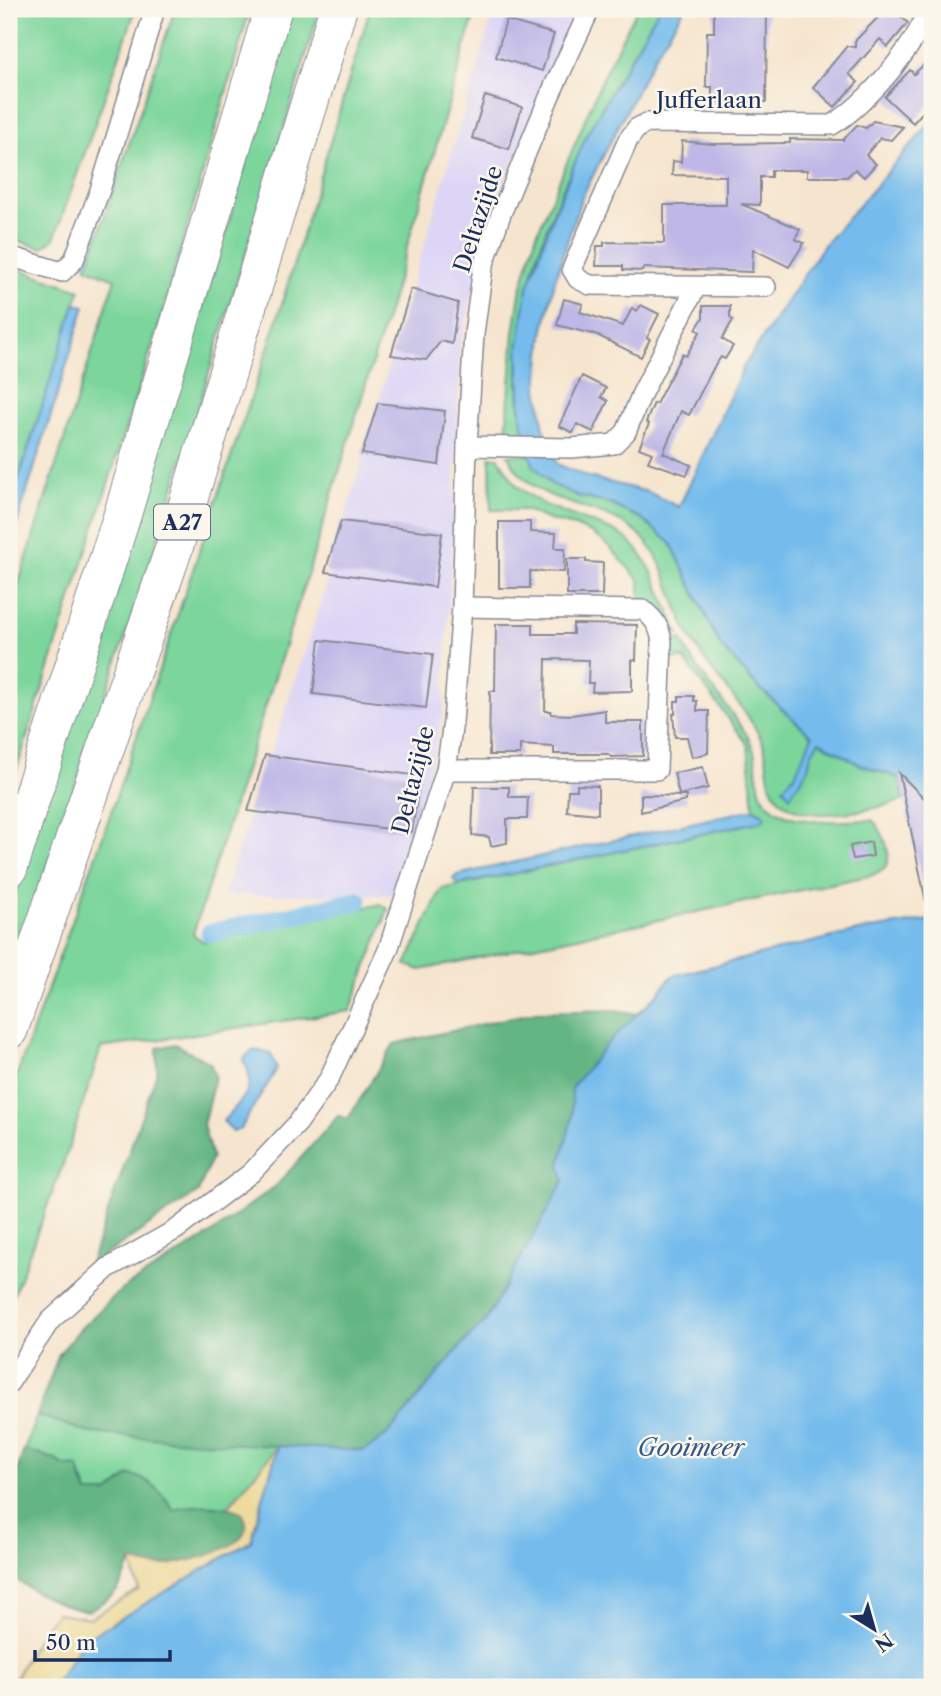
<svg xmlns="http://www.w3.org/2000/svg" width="941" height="1696" viewBox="0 0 941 1696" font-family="'Libre Caslon Text',serif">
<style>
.built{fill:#ddd5f6}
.green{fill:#7bd59b;stroke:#4b827c;stroke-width:2}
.forest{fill:#64b683;stroke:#407270;stroke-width:2}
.sand{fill:#eeda9e;stroke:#84847e;stroke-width:2}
.water{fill:#74bcec;stroke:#4876a5;stroke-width:2}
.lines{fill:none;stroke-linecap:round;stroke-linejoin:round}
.stream{stroke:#74bcec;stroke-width:5}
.canal{stroke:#74bcec;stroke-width:19}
.building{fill:#beb7e7}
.street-casing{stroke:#888a96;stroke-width:22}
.highway-casing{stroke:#888a96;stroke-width:39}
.street{stroke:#fff;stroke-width:19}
.highway{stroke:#fff;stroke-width:37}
.labels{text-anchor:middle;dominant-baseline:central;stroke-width:5;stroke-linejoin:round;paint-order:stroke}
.shield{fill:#fbf7ec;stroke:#5e6b89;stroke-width:2}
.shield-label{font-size:21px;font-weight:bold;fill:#1b2f5e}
.street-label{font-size:23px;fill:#1b2f5e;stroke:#fbf7ec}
.water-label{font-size:24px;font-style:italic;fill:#365989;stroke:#fbf7ec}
</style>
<rect width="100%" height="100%" fill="#fbf7ec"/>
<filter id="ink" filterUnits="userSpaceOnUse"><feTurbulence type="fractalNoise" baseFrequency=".0143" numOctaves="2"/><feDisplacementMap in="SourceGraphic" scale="14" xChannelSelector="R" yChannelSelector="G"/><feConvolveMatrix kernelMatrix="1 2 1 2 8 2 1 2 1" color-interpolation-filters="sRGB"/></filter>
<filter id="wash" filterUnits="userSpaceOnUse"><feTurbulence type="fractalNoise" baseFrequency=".00686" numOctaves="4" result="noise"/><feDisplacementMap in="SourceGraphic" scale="28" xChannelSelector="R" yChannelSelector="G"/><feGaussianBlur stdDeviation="1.57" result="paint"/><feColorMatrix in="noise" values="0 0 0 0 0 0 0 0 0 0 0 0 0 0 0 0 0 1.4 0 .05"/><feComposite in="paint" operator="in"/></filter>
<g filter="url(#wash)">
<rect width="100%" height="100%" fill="#f6e5ce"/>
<polygon class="built" points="495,9 579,9 493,207 460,346 453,528 443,714 399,895 223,895 321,603 411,288"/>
<g class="green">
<polygon points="9,9 136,9 54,239 42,248 9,238 9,155 13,145 9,139"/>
<polygon points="175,9 250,9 158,328 9,793 9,614 115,279 87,268"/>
<polygon points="290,9 320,9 161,530 9,982 9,913 222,246"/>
<polygon points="370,9 476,9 388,312 308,573 193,934 204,942 381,904 388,909 350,1011 101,1048 65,1159 9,1307 9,1097 105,830 274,330"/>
<path d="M637,9H659C589,128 488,295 526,438L506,437L514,333L520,293L536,236L606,70Z"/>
<polygon points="9,266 80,290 9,508"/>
<path d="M508,455H531L578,496L610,504L640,518L671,543L720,645L756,685L816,740L861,765L906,780H900L904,800C876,809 812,824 785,804C761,787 771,760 762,741C743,701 707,671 687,631C673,603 667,568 648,544C612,498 535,515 508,455Z"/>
<path d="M490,457H498L516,485L525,492L545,505L619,533C652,554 662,600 679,634L667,639L640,604V581L607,544L591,533L575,526L549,520L526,510H491Z"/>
<path d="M681,639C698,675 727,703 748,737C758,753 755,772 760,789C772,830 840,821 872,820C881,827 892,852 887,864C886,869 877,872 873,875L420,970L406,965L441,889L762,821V813L754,809L748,745L684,659H667L668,645Z"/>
<polygon points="37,1415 90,1433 278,1446 228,1507 187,1507 174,1510 166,1499 130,1475 108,1493 88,1493 78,1467 64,1466 54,1459 24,1450"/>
</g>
<g class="forest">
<polygon points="615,1010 638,1014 621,1030 572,1087 572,1118 560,1165 564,1181 485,1322 466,1339 390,1432 375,1445 363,1451 188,1441 90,1433 37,1415 59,1354 81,1328 121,1290 212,1233 277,1185 338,1116 348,1119 394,1044 536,1012"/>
<polygon points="175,1044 210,1063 215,1076 203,1125 212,1157 198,1192 89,1266 157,1072 157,1048"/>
<path d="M24,1450L54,1459L64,1466L79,1467L82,1482L88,1493H108L130,1475C152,1479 162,1493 174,1510C196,1504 220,1504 241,1512C244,1517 247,1521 246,1527C242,1552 174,1566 152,1566C145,1566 138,1563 131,1562C118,1594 118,1593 88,1611C54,1604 38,1595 9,1575V1494Z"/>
</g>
<path class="sand" d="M278,1446L251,1541L84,1640L53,1687H11L30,1650L56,1613L90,1618L139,1590L131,1561C138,1563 145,1566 152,1566C174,1566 242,1552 246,1527C247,1521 244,1517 241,1512L228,1507Z"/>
<g class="water">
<polygon points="659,9 684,9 654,57 581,199 555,280 543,334 538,387 544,430 557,464 588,477 648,492 679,507 744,366 824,245 932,121 932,867 916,790 906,780 861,765 819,741 811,754 808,769 790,796 783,787 795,775 812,736 756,685 720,645 671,543 640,518 610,504 578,496 551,484 533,465 521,418 518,348 527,290 554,213 587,134"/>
<polygon points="75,304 85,306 9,549 9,508"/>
<polygon points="754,809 765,816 762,821 458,885 453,879 457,875"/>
<path d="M930,920L932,930V1687H53L84,1640L251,1541L278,1446L363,1451C389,1439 405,1413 424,1391C443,1367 462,1343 485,1322L564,1181L560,1165L572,1118V1087L606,1045L657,995L672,976L858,931Z"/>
<path d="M252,1050L270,1053L277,1068C266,1090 251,1107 241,1129L233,1131L223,1121C241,1101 260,1087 243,1060Z"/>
</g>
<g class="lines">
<polyline class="stream" points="85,263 94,233"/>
<polyline class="canal" points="210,933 358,901"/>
</g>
<g id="blocks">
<g class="building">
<polygon points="714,9 767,9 766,102 712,101 712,87 706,87 707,32 714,32"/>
<polygon points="886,9 893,9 908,23 888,47 880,39 849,74 858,82 835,107 813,87 847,46 855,47 855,41"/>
<polygon points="506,20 554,34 542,71 496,57"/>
<polygon points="932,57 932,102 913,123 885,97 910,70 914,74"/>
<polygon points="485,96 522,107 509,149 472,138"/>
<polygon points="873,121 903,127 891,140 880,138 866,155 876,164 864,177 855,169 847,177 807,177 807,170 771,170 771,177 760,177 760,205 741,204 800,229 795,239 804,243 789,267 753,249 752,272 643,268 643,271 623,270 623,266 596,266 597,246 604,246 604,242 664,243 664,205 726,205 726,176 672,175 673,161 681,162 682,141 713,144 790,143 790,139 843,140 857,125 866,128"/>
<polygon points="411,289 458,303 452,344 441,341 426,360 391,355"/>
<polygon points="564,299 583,304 580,312 623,326 632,308 637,311 641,305 659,314 647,338 650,339 641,357 593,333 592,334 557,325"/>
<polygon points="703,306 730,306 730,318 733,320 722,339 733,346 725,359 721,357 714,367 689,415 681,411 663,453 691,465 687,475 648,462 652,453 639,448 649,424 646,422 654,403 656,404 682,354 686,356 700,332 696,329 703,318"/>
<polygon points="582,376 606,388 601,397 608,401 593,432 577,424 573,433 559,426"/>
<polygon points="378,403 445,411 439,465 362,454"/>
<polygon points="341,521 442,533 435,587 325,572"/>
<polygon points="499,522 530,522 530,532 556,533 555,548 565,548 564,572 530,571 530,588 499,588"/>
<polygon points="567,559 586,559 586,562 603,563 602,595 567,595"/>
<polygon points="496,624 533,624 533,634 573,634 573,624 637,625 636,660 632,660 632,691 592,692 593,683 588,683 589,660 546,659 545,711 551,711 551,714 572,715 605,710 605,722 643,722 643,756 611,757 608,754 554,754 554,747 520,745 520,755 489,755 490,691 495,691"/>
<polygon points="320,640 433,654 426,708 313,694"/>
<polygon points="679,696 694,696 694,701 697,701 697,711 709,711 708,753 692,757 687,737 675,737 673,714 675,714 675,701 679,701"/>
<polygon points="265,755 420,776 412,832 248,811"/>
<polygon points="703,767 708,788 679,795 674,773"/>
<polygon points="899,773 932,806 932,844 928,845 932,867 932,901 926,902"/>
<polygon points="577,785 598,786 598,814 567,811 568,790 577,790"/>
<polygon points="474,787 509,787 509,797 528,797 527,819 507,819 507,843 491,846 489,837 472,835"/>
<polygon points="641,795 686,796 686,801 641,812"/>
<polygon points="871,842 873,856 853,859 850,846"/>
</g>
</g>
</g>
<g filter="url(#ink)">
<use href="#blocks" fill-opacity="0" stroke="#888a96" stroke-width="2"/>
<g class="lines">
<g class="street-casing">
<g id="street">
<polyline points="9,256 62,272 74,260 100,190 155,9"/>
<path d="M766,287L590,285L578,279L572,269L628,140L637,128L647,123L832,125C866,104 916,47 928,9"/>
<polyline points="467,446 572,448 614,444 626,432 642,393 696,287"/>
<path d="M446,770H657L662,642C660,628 655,619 643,610L462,607"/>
<polyline points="9,1383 50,1321 108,1268 177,1229 251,1173 298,1123 329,1079 388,950 446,770 453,722 462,607 467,446 474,334 483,267 501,214 550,95 590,9"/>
</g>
</g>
<g class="highway-casing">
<g id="highway">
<polyline points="9,868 122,516 273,9"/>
<polyline points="9,1030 175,545 338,9"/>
</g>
</g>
<use href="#street" class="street"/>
<use href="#highway" class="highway"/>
</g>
</g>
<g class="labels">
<rect class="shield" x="154" y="504.5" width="56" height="35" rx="5"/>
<g class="shield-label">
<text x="182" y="522">A27</text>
</g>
<g class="street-label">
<text x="709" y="100">Jufferlaan</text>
<text transform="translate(478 219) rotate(-72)">Deltazijde</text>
<text transform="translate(413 780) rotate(-76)">Deltazijde</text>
</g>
<g class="water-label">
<text x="691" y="1447">Gooimeer</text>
</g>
</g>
<rect width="941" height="1696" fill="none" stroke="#fbf7ec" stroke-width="35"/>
<g transform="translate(874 1629) rotate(143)" stroke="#fbf7ec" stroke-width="5" paint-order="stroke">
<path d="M0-5L12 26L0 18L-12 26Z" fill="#1b2f5e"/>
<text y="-10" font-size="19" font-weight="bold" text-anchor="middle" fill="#1b2f5e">N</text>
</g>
<path d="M35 1650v10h135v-10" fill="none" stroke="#1b2f5e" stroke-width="3.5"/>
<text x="46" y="1650" font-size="21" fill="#1b2f5e" stroke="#fbf7ec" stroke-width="5" paint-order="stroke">50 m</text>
</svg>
